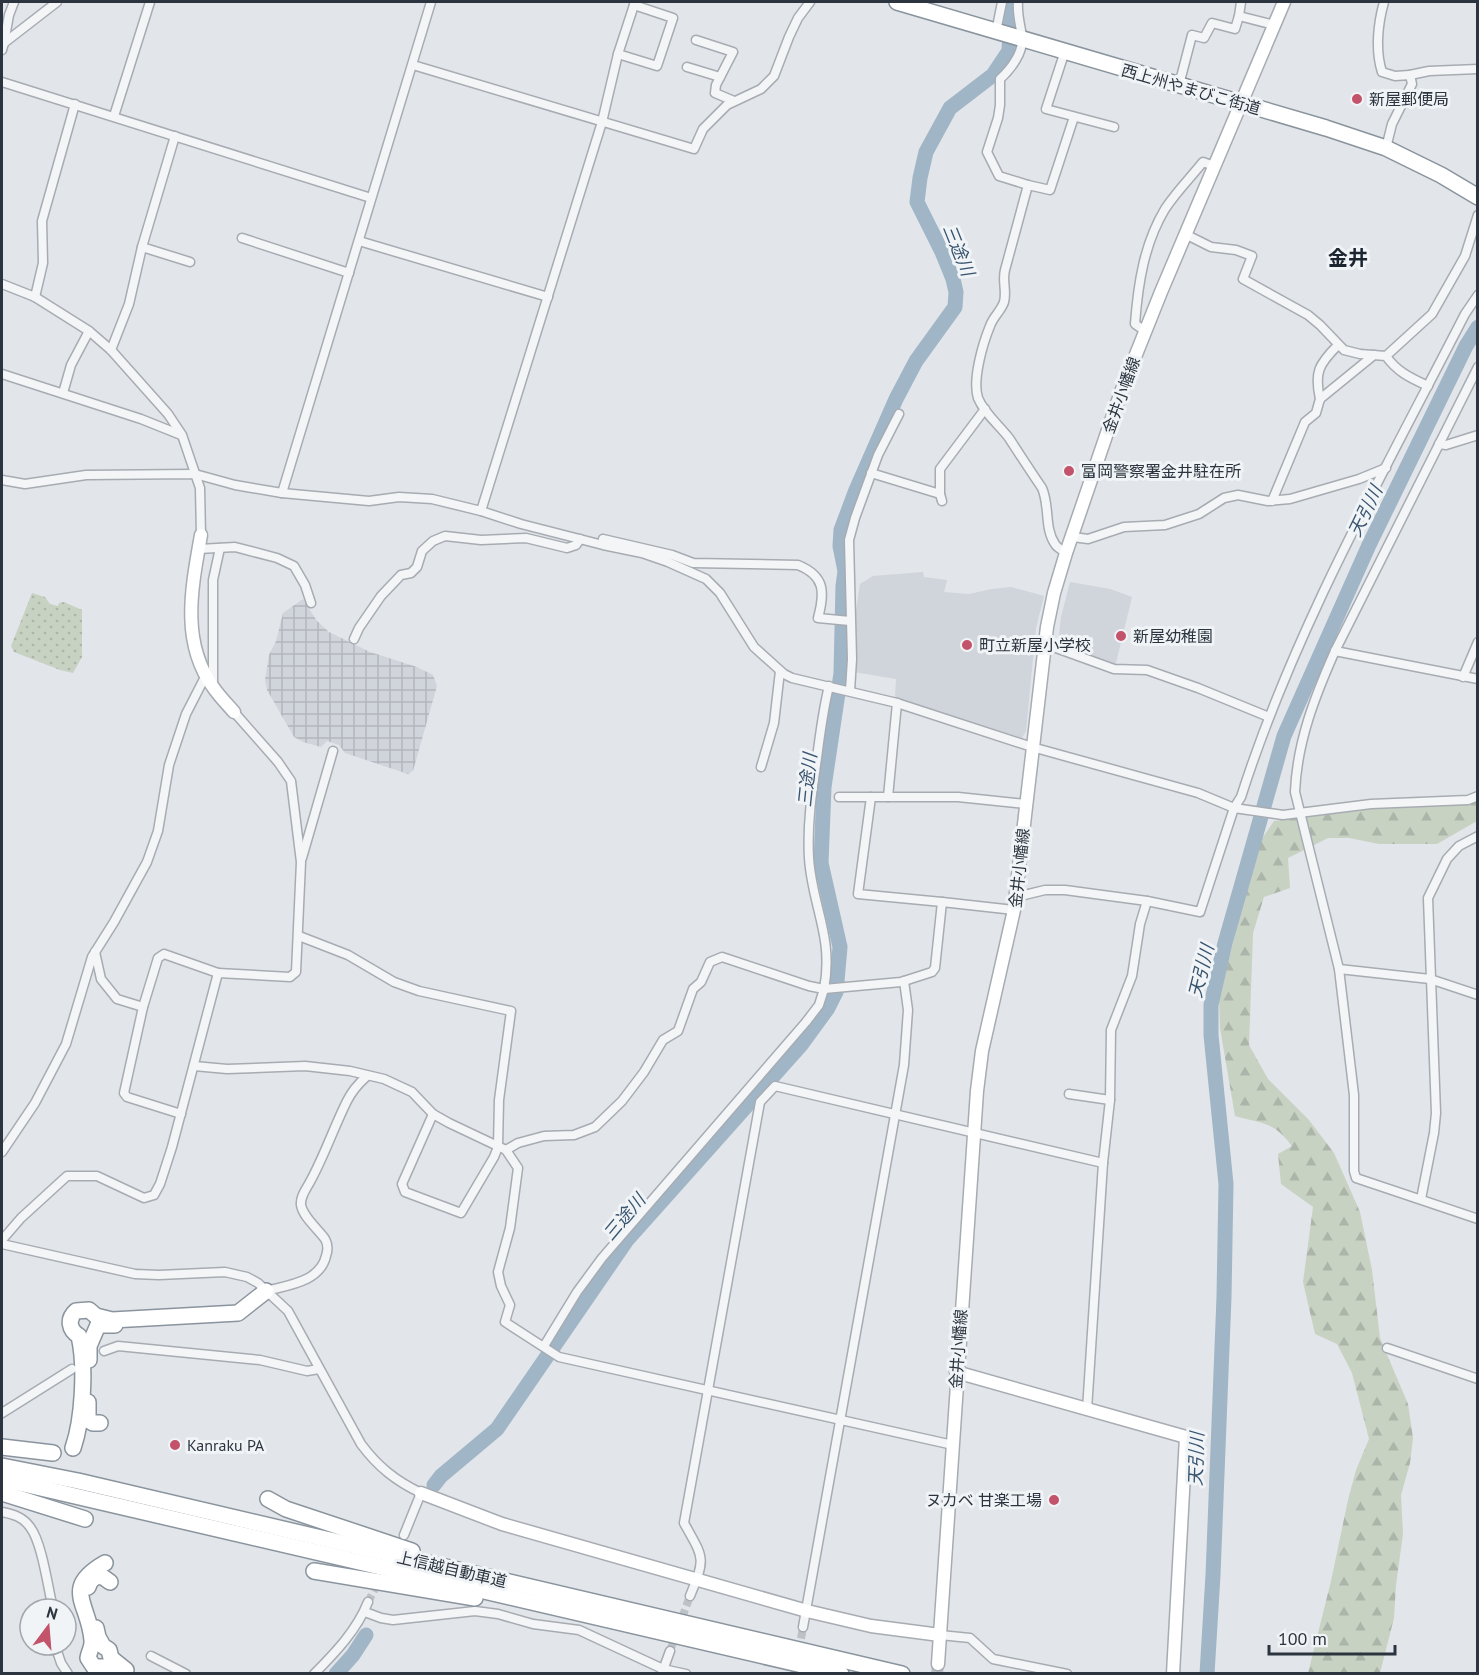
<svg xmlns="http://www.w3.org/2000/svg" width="1479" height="1675" viewBox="0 0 1479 1675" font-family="'PT Sans','Noto Sans JP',sans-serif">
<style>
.built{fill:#d0d4db}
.industrial{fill:url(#industrial-grid)}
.grass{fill:url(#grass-dots)}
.forest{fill:url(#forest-firs)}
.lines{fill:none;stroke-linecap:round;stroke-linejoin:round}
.river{stroke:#a0b5c6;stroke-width:15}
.street-tunnel{stroke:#bdc2c7;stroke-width:8;stroke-dasharray:8 4;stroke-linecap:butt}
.secondary-tunnel{stroke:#bdc2c7;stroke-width:12;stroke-dasharray:12 6;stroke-linecap:butt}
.street-casing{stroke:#a7acb3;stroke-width:11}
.secondary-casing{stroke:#a7acb3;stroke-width:15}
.highway-casing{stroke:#8a949e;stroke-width:18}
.street{stroke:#f4f5f7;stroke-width:8}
.secondary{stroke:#fff;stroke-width:12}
.highway{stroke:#fff;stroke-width:15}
.poi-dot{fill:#c3526b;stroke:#f1f4f6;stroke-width:2}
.labels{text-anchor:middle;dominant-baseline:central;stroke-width:6;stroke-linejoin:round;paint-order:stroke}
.street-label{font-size:16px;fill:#2b343f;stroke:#f1f4f6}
.poi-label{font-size:16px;fill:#2b343f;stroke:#f1f4f6;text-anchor:start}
.water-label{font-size:18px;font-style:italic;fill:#395570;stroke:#f1f4f6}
.quarter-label{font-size:20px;font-weight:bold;fill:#1d2530;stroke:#f1f4f6}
</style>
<defs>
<pattern id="industrial-grid" width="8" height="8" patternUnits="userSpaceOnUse" patternTransform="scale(1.5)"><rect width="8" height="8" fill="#d0d4db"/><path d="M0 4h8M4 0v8" fill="none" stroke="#b3b7bd"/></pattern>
<pattern id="grass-dots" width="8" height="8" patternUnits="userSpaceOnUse" patternTransform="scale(1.5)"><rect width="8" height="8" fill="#c8d2c3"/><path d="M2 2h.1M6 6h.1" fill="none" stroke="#acb5a9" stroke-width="1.8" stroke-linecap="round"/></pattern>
<pattern id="forest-firs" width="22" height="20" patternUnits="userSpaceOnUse" patternTransform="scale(1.5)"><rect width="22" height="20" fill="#c8d2c3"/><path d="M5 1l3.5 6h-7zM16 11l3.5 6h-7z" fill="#acb5a9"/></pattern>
</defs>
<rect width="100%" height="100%" fill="#e2e5e9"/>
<g class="built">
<polygon points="923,572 924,577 947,580 944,592 969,594 992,589 1011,587 1044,596 1036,628 1026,731 1022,738 895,698 896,679 854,672 856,658 855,617 860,584 873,576"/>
<polygon points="1070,582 1110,589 1132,597 1115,667 1058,645 1061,617"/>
</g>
<polygon class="industrial" points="303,599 317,621 329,632 370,652 417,667 433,675 437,686 413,771 408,774 345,753 339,745 327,741 321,747 303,742 294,737 290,730 267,690 265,680 269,655 276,641 283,613"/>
<polygon class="grass" points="32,593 45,597 50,604 58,606 59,603 64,602 82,610 82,657 73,673 60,670 14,652 11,646"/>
<path class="forest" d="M1477,800V821L1437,844H1379L1349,838H1328L1288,858L1290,888L1264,897L1253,933L1249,1045L1268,1079L1309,1120L1334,1153L1360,1212L1372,1270L1380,1338L1408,1404L1413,1438L1410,1463L1401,1495L1403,1534L1396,1585L1394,1618L1380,1673H1308L1331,1581L1348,1500L1356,1470L1369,1439L1352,1373L1337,1344L1315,1334L1303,1282L1313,1207L1281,1184L1278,1154L1292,1146C1273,1121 1263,1124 1235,1116L1220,1028L1219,999L1257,846L1274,821L1372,807L1472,803Z"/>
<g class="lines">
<g class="river">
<polyline points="434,1485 441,1476 497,1429 627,1240 801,1045 828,1008 836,992 840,947 821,863 824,787 841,673 843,586 845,571 840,546 841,530 856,490 896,399 916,361 955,307 956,292 953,279 942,252 917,202 920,178 926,152 950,108 993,75 1009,51 1011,2"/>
<polyline points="336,1674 353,1655 366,1635"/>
<polyline points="1207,1674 1213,1575 1224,1297 1226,1184 1211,1035 1211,1005 1225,943 1284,736 1369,545 1466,346 1478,327"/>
</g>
<g class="street-tunnel">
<polyline points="368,1602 379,1581"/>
<polyline points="670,1651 690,1596"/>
<polyline points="795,1674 803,1627"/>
</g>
<polyline class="secondary-tunnel" points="937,1674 938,1664"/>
<g class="street-casing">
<g id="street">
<path d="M1018,2C1017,14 1020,24 1022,36C1024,52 1011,69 1000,79V105L998,118L987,152L999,176L1028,185L1005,270C1002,281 1007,291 1004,302C1001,311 993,317 990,326C983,343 972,380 978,398C984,413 999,425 1009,438C1020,455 1031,472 1042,488C1050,506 1044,528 1055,544C1057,548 1063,550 1066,553"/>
<polyline points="1241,2 1239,16 1274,25"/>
<path d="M1384,2C1378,23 1375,50 1382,72L1395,76L1410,75L1412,84L1392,124L1386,148"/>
<polyline points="996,32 1002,2"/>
<polyline points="696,40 733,52 716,85 715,93 734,101"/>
<polyline points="4,43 9,15 14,2"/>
<polyline points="2,50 4,43 57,2"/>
<polyline points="1065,51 1046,109 1114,127"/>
<polyline points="618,54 657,66 673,18 634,5"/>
<polyline points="413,65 694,149 703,129 727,105 761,89 774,76 789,37 798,18 810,2"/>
<polyline points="687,67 720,77"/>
<polyline points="1410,75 1429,71 1478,69"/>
<polyline points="2,82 371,198"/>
<polyline points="1179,85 1192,35 1204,38 1212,23 1235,29 1239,16"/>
<polyline points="114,116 150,2"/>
<polyline points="1028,185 1050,190 1074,117"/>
<path d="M1185,234L1211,247L1236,250L1252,256L1243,279L1308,315L1320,325L1344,350L1360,354L1386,356C1397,372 1411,378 1428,386"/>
<polyline points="242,238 349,273"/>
<polyline points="359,241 548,297"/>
<polyline points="142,247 190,262"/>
<polyline points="2,284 35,297 89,331 111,350 168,414 182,435 200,488 201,535"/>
<polyline points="35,297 43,263 42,221 75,104"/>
<path d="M1145,331L1135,324C1138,284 1144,244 1165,209C1176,192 1191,177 1203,162L1214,166"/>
<polyline points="111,350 129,304 142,247 175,136"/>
<polyline points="1386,356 1432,314 1465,256 1478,215"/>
<path d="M1478,367L1335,651C1315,696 1297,742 1295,792L1339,969L1354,1095V1171L1356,1178L1478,1219"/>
<polyline points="2,374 141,419 181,435"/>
<polyline points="63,393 71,365 89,331"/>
<path d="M1320,399C1314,372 1319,364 1338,345"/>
<polyline points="1439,444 1446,445 1478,435"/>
<polyline points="871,473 940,494"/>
<polyline points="2,480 25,484 86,475 195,474 235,485 282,493 369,501 399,497 432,499 481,511 521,524 603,545 642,553 668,562 706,579 720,593 754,647 784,674 792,678 897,703 1032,747 1198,793 1234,808 1283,815 1371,804 1468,800 1478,796"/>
<polyline points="282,493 431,2"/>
<polyline points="942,501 940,494 940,469 985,409"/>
<polyline points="1272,501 1305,422 1316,413 1320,399 1374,355"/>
<polyline points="481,511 602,122 618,54 635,2"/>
<polyline points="1073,537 1088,539 1124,527 1165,525 1199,514 1224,498 1238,495 1268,501 1290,499 1359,479 1386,468"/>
<path d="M603,539L672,555L693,563L798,565C825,576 825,592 818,618L850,621"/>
<polyline points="199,549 235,547 277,558 294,566 305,585 311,603"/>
<polyline points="354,639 359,628 381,596 401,575 411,573 417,567 422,551 433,541 445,536 481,540 526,538 567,548 576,545 580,539"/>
<polyline points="1045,644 1114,669 1147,670 1198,688 1269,717"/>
<polyline points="1335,651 1478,679"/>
<polyline points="1463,677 1478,642"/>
<polyline points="213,684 213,580 220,548"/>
<path d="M829,686C823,710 820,734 817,758C812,791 807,825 809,858C812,906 834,937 824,989L901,982L932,972L935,968L942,902L1014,910"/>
<polyline points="850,691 852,659 849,540 855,518 878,455 899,414"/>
<polyline points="761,767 774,723 780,671"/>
<polyline points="839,797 958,797 1026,804"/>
<polyline points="871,797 858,894 942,902"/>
<polyline points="888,797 897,703"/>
<polyline points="302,858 333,751"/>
<path d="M1016,897L1045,890H1065L1147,901L1200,912L1234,808L1241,797C1295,628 1384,472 1465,314L1478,295"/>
<polyline points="299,936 348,955 394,982 419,991 511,1011 499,1100 498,1147 494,1157 461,1213 405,1192 402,1184 433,1114"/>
<polyline points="95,952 101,979 117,999 143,1007"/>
<polyline points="1339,969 1430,979 1478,995"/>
<polyline points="194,1066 227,1069 305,1066 350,1071 384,1079 412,1092 433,1114 449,1123 506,1150 518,1168 510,1228 498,1272 501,1286 510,1305 505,1322 559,1357 953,1445"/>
<polyline points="1069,1094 1110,1100"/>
<polyline points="181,1114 127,1097 124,1093 143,1007 158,958 164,954 218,973"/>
<polyline points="506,1150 518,1143 544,1136 574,1135 595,1127 622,1101 644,1072 663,1040 678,1031 693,989 701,982 710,962 722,957 809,986 824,989 819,1005 806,1022 602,1258 577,1292 544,1346"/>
<polyline points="2,1152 35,1103 66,1044 92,957 114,922 147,862 158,831 169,765 186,714 206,675"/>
<polyline points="1421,1199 1434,1133 1436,1113 1428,898 1447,859 1459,846 1478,836"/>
<polyline points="2,1240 21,1218 67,1176 97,1176 144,1198 154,1195 160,1184 172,1147 218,973 290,977 296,972 301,862 291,781 278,762 234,712"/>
<path d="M2,1244L135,1274L159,1275L225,1272L247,1277L258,1283L288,1311L361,1444C378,1467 396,1481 421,1493L404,1535"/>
<path d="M266,1291C288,1285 320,1282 326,1256C328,1250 328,1244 325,1239C318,1229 303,1217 301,1205C300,1196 307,1188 311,1180C325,1154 334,1127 347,1101C352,1091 359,1083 367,1076"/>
<polyline points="1387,1348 1478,1379"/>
<polyline points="104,1351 118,1346 260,1360 307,1371 319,1369"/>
<polyline points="1087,1410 1103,1163 1110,1100 1111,1030 1132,976 1140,924 1147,901"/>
<polyline points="2,1413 72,1369"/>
<path d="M2,1512C13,1514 23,1517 30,1527C42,1542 48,1588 53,1609"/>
<path d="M690,1596C706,1557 704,1559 684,1523L760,1102L775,1086L1103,1163"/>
<polyline points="365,1612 381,1618 393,1620 475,1611 498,1614 533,1624 579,1630 663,1669 686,1674"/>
<polyline points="803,1627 904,1065 908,1010 904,981"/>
<polyline points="940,1635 970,1638 993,1659 1067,1674"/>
<polyline points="55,1645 61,1663 68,1674"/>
<polyline points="151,1656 186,1674"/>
<polyline points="662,1673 670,1651"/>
<path d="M314,1674C335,1653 357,1630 368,1602"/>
</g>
</g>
<g class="secondary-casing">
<g id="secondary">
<path d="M201,535C192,586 180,641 213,687C219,696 227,704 234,712"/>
<polyline points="956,1372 1186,1437 1173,1674"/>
<polyline points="421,1493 502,1524 807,1611 871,1626 940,1635"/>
<polyline points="938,1664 977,1091 982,1051 1014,910 1047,627 1054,593 1066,553 1121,392 1161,292 1284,2"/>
</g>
</g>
<g class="highway-casing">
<g id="highway">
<polyline points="897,2 1326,128 1386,148 1441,175 1478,197"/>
<polyline points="89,1360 89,1346 98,1325 115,1325"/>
<polyline points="88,1402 88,1420 93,1423 100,1423"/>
<polyline points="2,1447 53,1453"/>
<path d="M73,1448C83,1419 86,1366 79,1336C69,1330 67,1319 76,1311L89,1310L96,1316L112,1320L238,1313L266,1291"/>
<polyline points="2,1466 78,1481 902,1674"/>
<polyline points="2,1479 841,1674"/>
<polyline points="2,1493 85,1519"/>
<polyline points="268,1499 286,1509 412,1551"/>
<path d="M105,1563C61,1588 89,1603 92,1640C93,1647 89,1651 88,1658L94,1667H105L123,1674"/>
<polyline points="314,1571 475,1598"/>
<polyline points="88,1587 90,1582 96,1576 103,1577 110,1582"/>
<polyline points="96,1628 98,1637 103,1646 109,1650 111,1658 126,1670"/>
</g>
</g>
<use href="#street" class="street"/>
<use href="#secondary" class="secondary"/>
<use href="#highway" class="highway"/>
</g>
<g class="poi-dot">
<circle cx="1357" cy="99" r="6"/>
<circle cx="1069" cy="471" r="6"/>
<circle cx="1121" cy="636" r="6"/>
<circle cx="967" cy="645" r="6"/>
<circle cx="175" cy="1445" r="6"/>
<circle cx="1054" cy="1500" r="6"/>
</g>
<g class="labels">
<g class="street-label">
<text transform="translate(1191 89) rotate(16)">西上州やまびこ街道</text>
<text transform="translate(1121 395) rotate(-70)">金井小幡線</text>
<text transform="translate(1019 868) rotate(-84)">金井小幡線</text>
<text transform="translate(958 1349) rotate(-86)">金井小幡線</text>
<text transform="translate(452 1569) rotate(13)">上信越自動車道</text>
</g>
<g class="poi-label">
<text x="1369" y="99">新屋郵便局</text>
<text x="1081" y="471">富岡警察署金井駐在所</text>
<text x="1133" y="636">新屋幼稚園</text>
<text x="979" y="645">町立新屋小学校</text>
<text x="187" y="1445">Kanraku PA</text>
<text x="1042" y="1500" text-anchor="end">ヌカベ 甘楽工場</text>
</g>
<g class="water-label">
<text transform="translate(959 250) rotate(68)">三途川</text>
<text transform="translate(1365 511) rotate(-64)">天引川</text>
<text transform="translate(807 780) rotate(-84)">三途川</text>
<text transform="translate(1201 971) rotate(-76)">天引川</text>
<text transform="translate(624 1217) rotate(-50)">三途川</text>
<text transform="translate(1196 1459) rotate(-88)">天引川</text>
</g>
<g class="quarter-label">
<text x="1348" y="258">金井</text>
</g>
</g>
<rect width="1479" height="1675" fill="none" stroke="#2b343f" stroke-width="6"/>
<g transform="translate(48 1627) rotate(16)"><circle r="28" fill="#f1f4f6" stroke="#a2a7ad" stroke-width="1.5"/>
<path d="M0-4.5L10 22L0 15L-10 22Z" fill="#c3526b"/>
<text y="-9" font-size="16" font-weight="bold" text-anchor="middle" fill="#2b343f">N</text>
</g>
<path d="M1269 1645v9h126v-9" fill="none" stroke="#2b343f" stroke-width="3"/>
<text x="1278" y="1645" font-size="18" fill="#2b343f" stroke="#f1f4f6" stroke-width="4.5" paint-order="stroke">100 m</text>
</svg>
